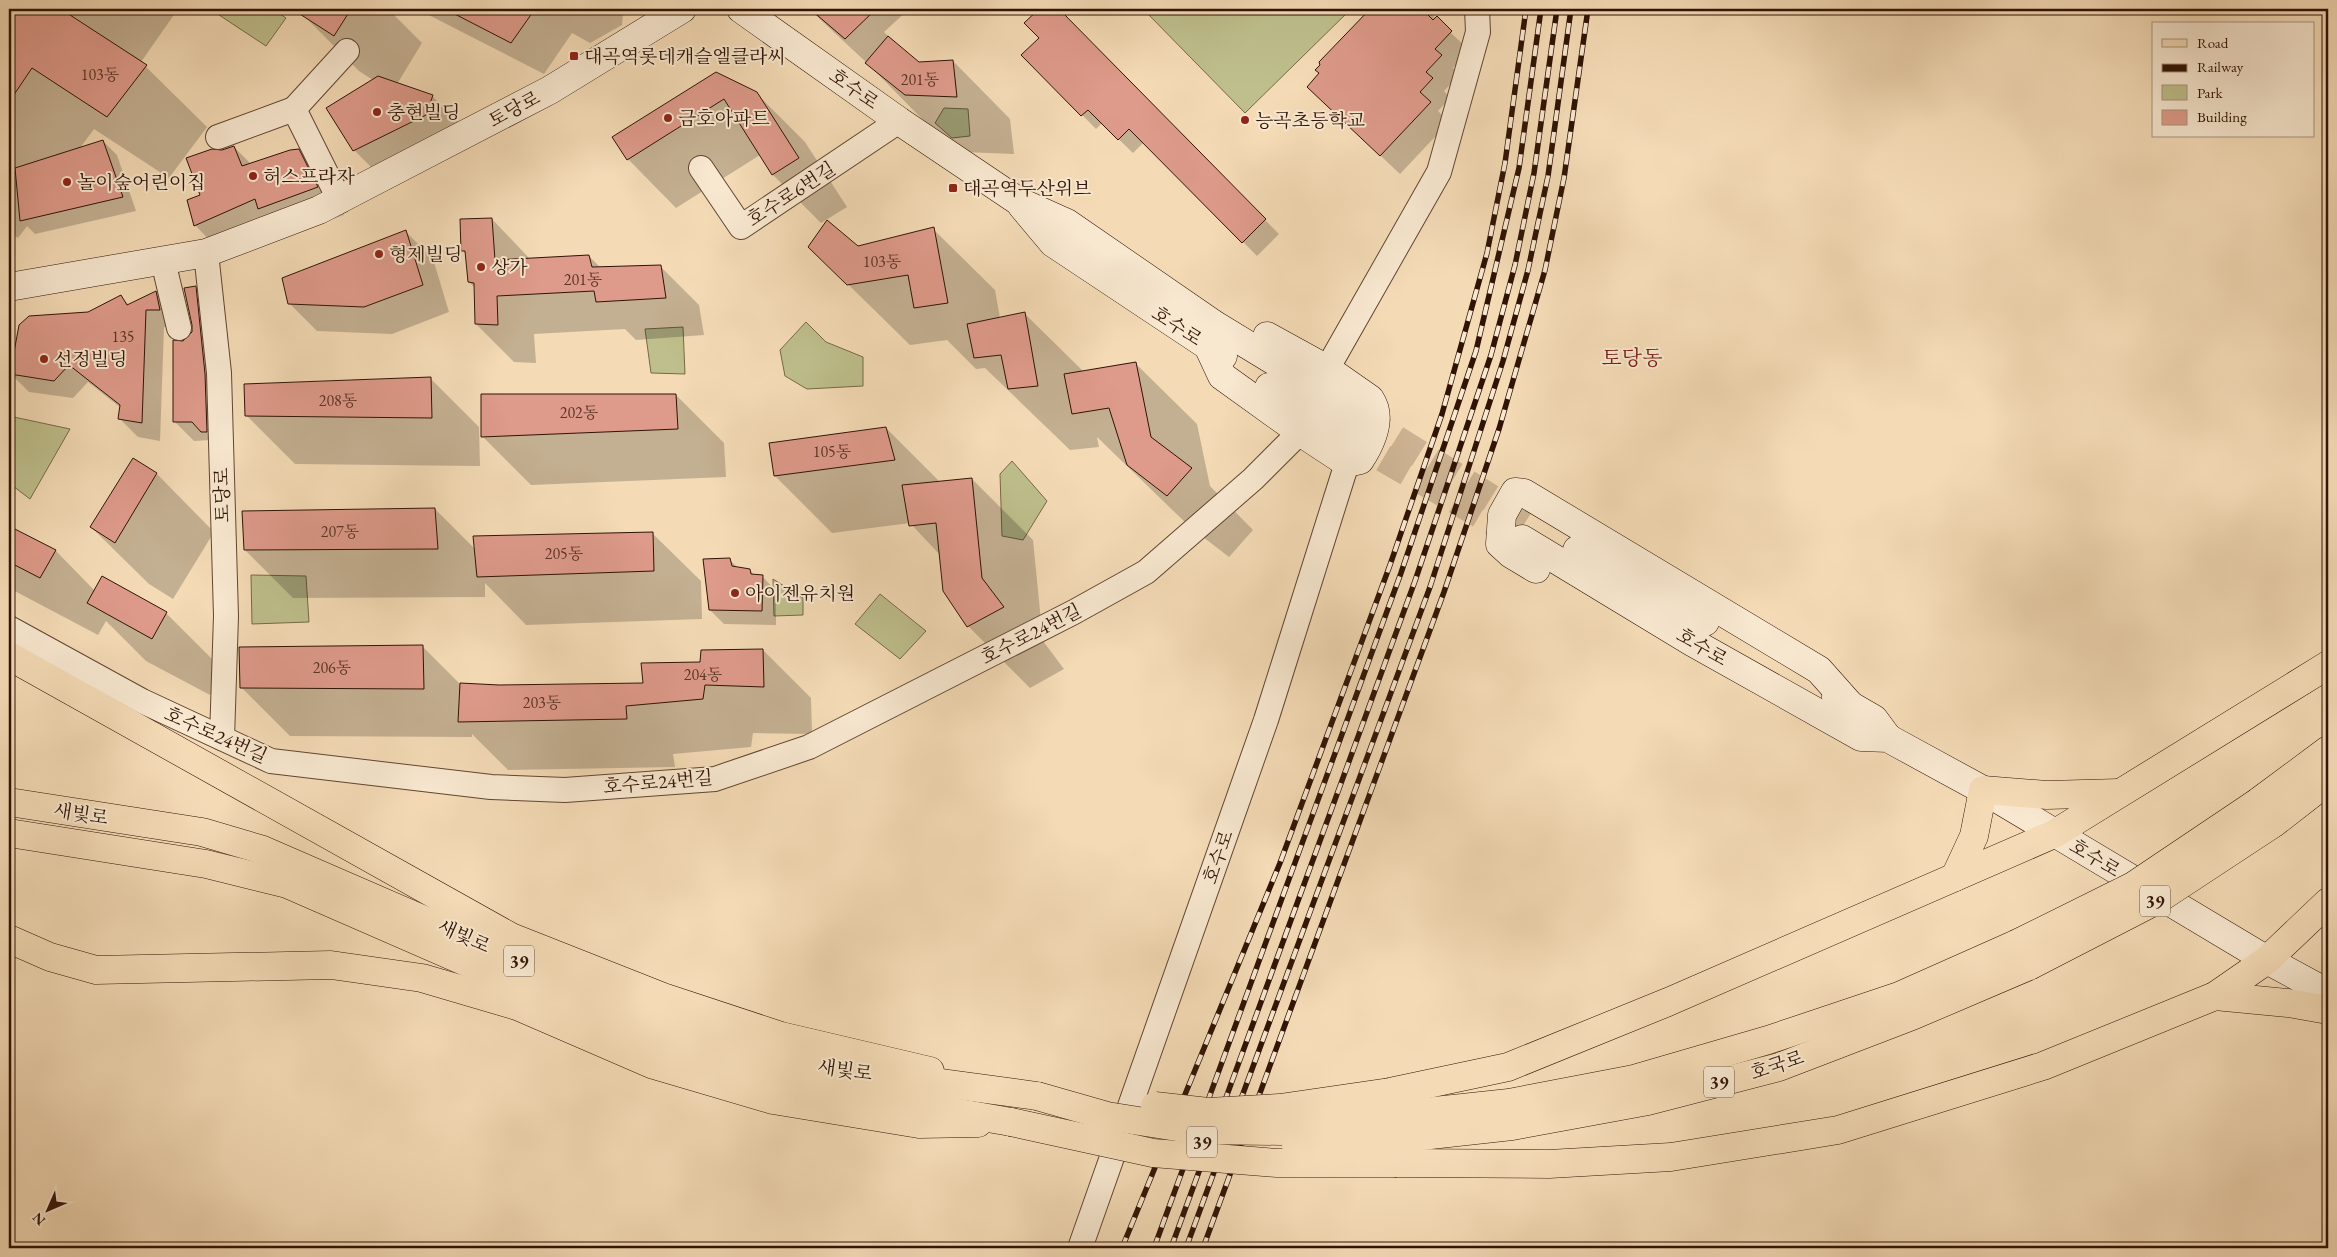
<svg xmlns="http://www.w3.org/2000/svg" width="2337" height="1257" viewBox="0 0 2337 1257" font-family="'EB Garamond','Noto Serif KR',serif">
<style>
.green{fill:#bebf8c;stroke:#776948}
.shadow{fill:#0003}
.building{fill:#de9a8a;stroke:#301305}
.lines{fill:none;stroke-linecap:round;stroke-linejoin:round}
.secondary-tunnel{stroke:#cdb393;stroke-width:28;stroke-dasharray:28 14;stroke-linecap:butt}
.street-casing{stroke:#614531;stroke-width:26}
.secondary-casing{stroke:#301305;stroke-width:29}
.primary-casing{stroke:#301305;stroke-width:29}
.highway-casing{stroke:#301305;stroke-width:29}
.street{stroke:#f8e8d0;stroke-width:24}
.secondary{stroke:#f8e8d0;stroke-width:28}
.primary{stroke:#f4dbb6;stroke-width:28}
.highway{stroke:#f4dbb6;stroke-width:28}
.rail-casing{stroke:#301305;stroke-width:5.5}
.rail{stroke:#f8e8d0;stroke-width:4;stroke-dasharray:11;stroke-linecap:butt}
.primary-bridge-casing{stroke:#301305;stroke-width:29;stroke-linecap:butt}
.primary-bridge{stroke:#f4dbb6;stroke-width:28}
.poi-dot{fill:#8f2418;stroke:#f8e8d0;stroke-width:2}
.labels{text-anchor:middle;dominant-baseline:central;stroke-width:4;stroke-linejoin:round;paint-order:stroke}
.number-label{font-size:16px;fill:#5c3526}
.shield{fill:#f8e8d0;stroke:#6c5342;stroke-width:1}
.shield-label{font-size:18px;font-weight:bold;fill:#301305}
.poi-label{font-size:19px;fill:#301305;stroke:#f8e8d0;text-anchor:start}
.street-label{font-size:19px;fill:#301305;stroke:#f8e8d0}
.quarter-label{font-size:21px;fill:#7a1f14;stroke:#f8e8d0}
</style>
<rect width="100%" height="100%" fill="#f4dbb6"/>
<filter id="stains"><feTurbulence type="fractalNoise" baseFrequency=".004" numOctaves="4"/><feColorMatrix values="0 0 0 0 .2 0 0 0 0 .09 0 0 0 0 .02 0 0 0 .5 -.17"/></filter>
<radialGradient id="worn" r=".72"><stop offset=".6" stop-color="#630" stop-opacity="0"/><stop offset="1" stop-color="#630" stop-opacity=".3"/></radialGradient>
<g class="green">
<polygon points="210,9 272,9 286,18 266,46"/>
<polygon points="1143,9 1351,9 1245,113"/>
<polygon points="944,108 968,109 970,136 952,138 935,123"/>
<polygon points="806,322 826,342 863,357 863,386 807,389 785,376 780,350"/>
<polygon points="683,327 685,374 651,373 645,329"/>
<polygon points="9,416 70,429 30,499 9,483"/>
<polygon points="1012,461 1047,501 1023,540 1002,536 1000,474"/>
<polygon points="251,575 306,576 309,622 252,624"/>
<polygon points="773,579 803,598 803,615 774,616"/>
<polygon points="880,594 926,631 900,659 855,624"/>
</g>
<g class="shadow">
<polygon points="9,9 178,9 141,62 207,127 169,178 94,129 80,148 103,141 117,155 136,211 35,234 27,226 18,238 9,232"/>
<polygon points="305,9 388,9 422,43 397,84 432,96 460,123 381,177 354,150 373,80 359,71 302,14"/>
<polygon points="417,9 621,9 623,14 622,25 590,43 572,33 544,74"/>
<polygon points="809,9 909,9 884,32 918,64 953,61 1010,119 1014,154 964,152 924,121 867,63"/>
<polygon points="1041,9 1057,9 1279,234 1257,256 1144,142 1133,153 1102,123 1096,129 1023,55 1040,38 1026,23"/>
<polygon points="1372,9 1426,9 1470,51 1453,68 1459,75 1444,91 1450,98 1438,111 1449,122 1400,174 1327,105 1321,73 1320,62"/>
<polygon points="716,73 756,93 805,142 847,207 821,223 773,175 760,155 676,208 628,159"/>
<polygon points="234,147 251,164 298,151 326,178 344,215 287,235 222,253 195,225 202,196 222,151"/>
<polygon points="492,219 530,259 589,256 601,268 660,266 699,305 704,335 636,340 625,329 534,334 536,363 514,362 476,324 475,288 469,282 467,255 462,250"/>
<polygon points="933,229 995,290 1000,318 1024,313 1084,372 1135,363 1197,424 1210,486 1253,530 1229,557 1190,527 1097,437 1099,447 1070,450 985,368 976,369 947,340 910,345 810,247 857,248"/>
<polygon points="406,232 433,259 449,312 392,334 317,331 289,303"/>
<polygon points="195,287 214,306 211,440 194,441 175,422 183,343 193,333"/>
<polygon points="156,292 174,310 178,327 164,327 160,441 138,437 120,419 121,408 88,382 73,398 29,392 11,374 89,314 121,297 129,305"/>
<polygon points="431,379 479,427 480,466 295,464 247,416"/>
<polygon points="676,395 724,443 726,477 531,485 482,436"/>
<polygon points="886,428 940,482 972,479 1033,540 1043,641 1064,669 1030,688 968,626 941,556 910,523 832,533 775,476"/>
<polygon points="134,460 157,474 214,532 173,599 149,584 91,527"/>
<polygon points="435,509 476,550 652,533 701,581 702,619 526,625 485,583 485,597 293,598 245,550"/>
<polygon points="9,526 56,551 95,591 166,613 223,670 210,695 146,661 106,621 98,635 9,588"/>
<polygon points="729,559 739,569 750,570 755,576 762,576 776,591 776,625 724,624 710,610"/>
<polygon points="422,646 460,684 499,686 645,684 701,663 763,650 811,698 812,734 753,733 751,747 673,754 675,767 508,770 472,734 472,737 290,736 241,687"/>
</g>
<g class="building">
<polygon points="9,9 74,9 70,15 147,65 107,117 32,68 9,102"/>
<polygon points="292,9 351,9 334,36"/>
<polygon points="445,9 535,9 511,43"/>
<polygon points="810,9 876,9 845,39"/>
<polygon points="1039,9 1059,9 1266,219 1242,243 1129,129 1118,140 1088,110 1081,116 1021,55 1039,38 1024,23"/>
<polygon points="1370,9 1422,9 1433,20 1437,16 1452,31 1435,49 1442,55 1426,72 1433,78 1420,92 1431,102 1380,156 1307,87 1319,73 1315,70 1320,65 1319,62"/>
<polygon points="888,36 919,62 953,60 957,97 905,95 865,63"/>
<polygon points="716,72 757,92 799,158 772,175 724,99 627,160 612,137"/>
<polygon points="378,76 433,95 426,115 353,151 326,108"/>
<polygon points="103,140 123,197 20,221 15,168"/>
<polygon points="234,146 242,166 290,150 299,149 318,187 258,209 255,199 194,226 187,200 200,195 186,158 212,149 222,150"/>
<polygon points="492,218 495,260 589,255 592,267 661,265 666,298 596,302 594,291 497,296 498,325 475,324 474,283 468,282 465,251 461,251 460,219"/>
<polygon points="827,220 858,246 934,227 948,303 914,308 908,275 847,285 808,247"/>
<polygon points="406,230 423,285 364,307 288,304 282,278"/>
<polygon points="196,286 205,374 207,432 201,432 192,422 173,422 173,340 183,341 192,332 192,325 184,288"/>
<polygon points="156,291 160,310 146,310 142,423 118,419 120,405 69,365 54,381 10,374 19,325 29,316 88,312 121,295 127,305"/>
<polygon points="1025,312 1038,386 1008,389 1001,355 974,358 967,324"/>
<polygon points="1136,362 1151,437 1192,468 1167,496 1127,465 1109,408 1072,414 1064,374"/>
<polygon points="431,377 432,418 245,416 244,384"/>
<polygon points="481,394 676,394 678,429 481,437"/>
<polygon points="886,427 895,460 774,476 769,443"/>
<polygon points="133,458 157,473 115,543 90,527"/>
<polygon points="972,478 982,578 1004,607 967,627 943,591 936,523 909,526 902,485"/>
<polygon points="435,508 438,549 244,550 242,511"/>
<polygon points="9,526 56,550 40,578 9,562"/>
<polygon points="653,532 654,571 477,577 473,536"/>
<polygon points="730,558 732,566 750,569 751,574 763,575 762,611 709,610 703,559"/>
<polygon points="102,576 167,612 152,639 87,603"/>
<polygon points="423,645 424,689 240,688 239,647"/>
<polygon points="763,649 764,687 705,685 703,699 626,706 627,719 458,722 460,683 499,685 643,683 641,663 700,662 701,650"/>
</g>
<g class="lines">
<g class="secondary-tunnel">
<polyline points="1360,417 1531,523"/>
<polyline points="1347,437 1521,538"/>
</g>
<g class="street-casing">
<g id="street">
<polyline points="294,109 347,51"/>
<polyline points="218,137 294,109 340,201"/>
<polyline points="701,168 741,227 899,121"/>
<polyline points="206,253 219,373 226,616 222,738"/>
<polyline points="163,261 179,328"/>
<polyline points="1327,369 1439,172 1478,32 1477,9"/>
<polyline points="9,628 142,701 271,761 491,787 565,790 715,779 809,747 1074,612 1146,572 1253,479 1300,432"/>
<polyline points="1080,1248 1266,720 1347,463"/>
</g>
</g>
<g class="secondary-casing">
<g id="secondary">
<polyline points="741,9 899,121 1018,201 1067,223 1215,325 1312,384 1360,417"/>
<polyline points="1022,206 1053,243 1223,356"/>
<polyline points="9,287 206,253 319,210 550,90 682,9"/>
<path d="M1208,346L1222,376L1300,432L1347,463L1360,460C1371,443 1383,418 1370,399L1327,369L1267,336"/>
<polyline points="1269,387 1347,437"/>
<polyline points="1522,539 1692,642 1861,737 1888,738 1895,742 1983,790 2267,960 2328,993"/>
<polyline points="1577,550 1705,622"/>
<polyline points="1536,569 1511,554 1500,544 1502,515 1515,492 1524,493 1819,670 1851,706"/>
<polyline points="1836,697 1874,719 1888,738"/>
</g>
</g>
<g class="primary-casing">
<g id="primary">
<polyline points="9,656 511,937 663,997 781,1036 930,1071"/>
<polyline points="2258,802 2328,750"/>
<polyline points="2274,823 2328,781"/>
<polyline points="1955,877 1974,836 1983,790 2047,795 2119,793"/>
<polyline points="9,939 50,957 96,970 331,965 422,978 517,1006 651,1064 773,1100 919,1124 978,1123"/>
<polyline points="2215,996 2288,1003 2328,1010"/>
<polyline points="1390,1092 1508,1067 1668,1002 2054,834 2328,665"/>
<polyline points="1388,1116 1509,1103 1634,1079 1768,1040 1899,996 2016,944"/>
<polyline points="1394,1139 1512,1126 1648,1101 1779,1067 1912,1016 2029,966"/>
<polyline points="1397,1163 1549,1164 1671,1157 1838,1130 2043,1066 2215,996 2267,960 2328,902"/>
</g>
</g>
<g class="highway-casing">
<g id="highway">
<polyline points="9,802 202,832 263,850 574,985 688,1031 801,1064 1037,1096"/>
<polyline points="9,833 206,864 287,884 551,999 670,1047 775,1081 1011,1122"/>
</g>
</g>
<use href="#street" class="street"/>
<use href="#secondary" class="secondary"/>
<use href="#primary" class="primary"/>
<use href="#highway" class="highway"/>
<g class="rail-casing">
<g id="rail">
<polyline points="1122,1248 1280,863 1390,565 1442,414 1487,253 1505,163 1526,9"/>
<polyline points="1154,1248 1401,573 1476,351 1519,168 1541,9"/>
<polyline points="1171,1248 1415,581 1491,355 1515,265 1534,173 1557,9"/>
<polyline points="1186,1248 1430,587 1503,361 1528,270 1548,176 1571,9"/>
<polyline points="1203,1248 1444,592 1499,429 1545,270 1564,178 1588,9"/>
</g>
</g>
<use href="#rail" class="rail"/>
<g class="primary-bridge-casing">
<g id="primary-bridge">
<polyline points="2016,944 2133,886 2258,802"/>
<polyline points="2029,966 2157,900 2274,823"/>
<polyline points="1037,1096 1107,1116 1196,1130 1281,1131 1388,1116"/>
<polyline points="1155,1106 1208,1112 1280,1108 1390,1092"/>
<polyline points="1011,1122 1153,1153 1277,1163 1397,1163"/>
<polyline points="1296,1146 1394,1139"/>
</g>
</g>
<use href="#primary-bridge" class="primary-bridge"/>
</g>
<g class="poi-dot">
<rect x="569" y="51" width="10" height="10" rx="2.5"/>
<circle cx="377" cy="112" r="5"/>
<circle cx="668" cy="118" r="5"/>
<circle cx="1245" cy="120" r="5"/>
<circle cx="253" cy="176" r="5"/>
<circle cx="67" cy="182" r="5"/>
<rect x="948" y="183" width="10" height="10" rx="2.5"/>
<circle cx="379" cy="254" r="5"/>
<circle cx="481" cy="267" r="5"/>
<circle cx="44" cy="359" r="5"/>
<circle cx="735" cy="593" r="5"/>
</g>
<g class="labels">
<g class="number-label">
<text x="100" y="74">103동</text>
<text x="920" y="79">201동</text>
<text x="882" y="261">103동</text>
<text x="583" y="279">201동</text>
<text x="123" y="336">135</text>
<text x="338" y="400">208동</text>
<text x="579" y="412">202동</text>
<text x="832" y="451">105동</text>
<text x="340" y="531">207동</text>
<text x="564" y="553">205동</text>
<text x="332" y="667">206동</text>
<text x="703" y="674">204동</text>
<text x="542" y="702">203동</text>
</g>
<g class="shield">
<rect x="2140" y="885.5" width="30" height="31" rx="4"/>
<rect x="504" y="945.5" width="30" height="31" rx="4"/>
<rect x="1704" y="1066.5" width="30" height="31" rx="4"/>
<rect x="1187" y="1126.5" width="30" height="31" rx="4"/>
</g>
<g class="shield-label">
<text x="2155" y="901">39</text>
<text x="519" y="961">39</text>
<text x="1719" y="1082">39</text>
<text x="1202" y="1142">39</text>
</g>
<g class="poi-label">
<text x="584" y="56">대곡역롯데캐슬엘클라씨</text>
<text x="387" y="112">충현빌딩</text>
<text x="678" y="118">금호아파트</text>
<text x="1255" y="120">능곡초등학교</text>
<text x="263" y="176">허스프라자</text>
<text x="77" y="182">놀이숲어린이집</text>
<text x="963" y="188">대곡역두산위브</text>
<text x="389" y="254">형제빌딩</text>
<text x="491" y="267">상가</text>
<text x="54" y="359">선정빌딩</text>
<text x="745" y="593">아이젠유치원</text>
</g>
<g class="street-label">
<text transform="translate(854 89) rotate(35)">호수로</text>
<text transform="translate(514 109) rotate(-28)">토당로</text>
<text transform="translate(791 194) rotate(-33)">호수로6번길</text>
<text transform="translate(1177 326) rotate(33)">호수로</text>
<text transform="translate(222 495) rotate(-91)">토당로</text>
<text transform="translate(1031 634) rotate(-27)">호수로24번길</text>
<text transform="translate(1702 647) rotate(30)">호수로</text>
<text transform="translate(216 735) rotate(24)">호수로24번길</text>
<text transform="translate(658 782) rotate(-5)">호수로24번길</text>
<text transform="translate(81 814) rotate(9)">새빛로</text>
<text transform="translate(1218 857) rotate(-71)">호수로</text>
<text transform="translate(2095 858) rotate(31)">호수로</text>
<text transform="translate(464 936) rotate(24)">새빛로</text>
<text transform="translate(1777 1065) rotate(-18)">호국로</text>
<text transform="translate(845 1070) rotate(8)">새빛로</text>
</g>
<g class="quarter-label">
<text x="1632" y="357">토당동</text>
</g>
</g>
<rect width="2337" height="1257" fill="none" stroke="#f4dbb6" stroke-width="30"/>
<rect x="10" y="10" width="2317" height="1237" fill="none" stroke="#301305" stroke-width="2.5"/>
<rect x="15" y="15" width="2307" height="1227" fill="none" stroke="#301305"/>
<rect x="2152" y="22" width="162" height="115" fill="#f8e8d0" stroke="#a8937f"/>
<rect x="2162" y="39" width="25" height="8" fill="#f4dbb6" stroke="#a8937f"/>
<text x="2197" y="48" font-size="15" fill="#301305">Road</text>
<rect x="2162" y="64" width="25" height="8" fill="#301305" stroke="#a8937f"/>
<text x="2197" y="72" font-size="15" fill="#301305">Railway</text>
<rect x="2162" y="85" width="25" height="15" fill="#bebf8c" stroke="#a8937f"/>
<text x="2197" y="98" font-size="15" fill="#301305">Park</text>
<rect x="2162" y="110" width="25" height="15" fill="#de9a8a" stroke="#a8937f"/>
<text x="2197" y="122" font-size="15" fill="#301305">Building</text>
<g transform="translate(48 1210) rotate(225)" stroke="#f8e8d0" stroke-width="4" paint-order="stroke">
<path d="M0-4L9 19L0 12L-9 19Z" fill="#301305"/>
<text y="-8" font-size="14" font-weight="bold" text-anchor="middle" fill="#301305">N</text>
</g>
<rect width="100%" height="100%" filter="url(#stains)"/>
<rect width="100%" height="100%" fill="url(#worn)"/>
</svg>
